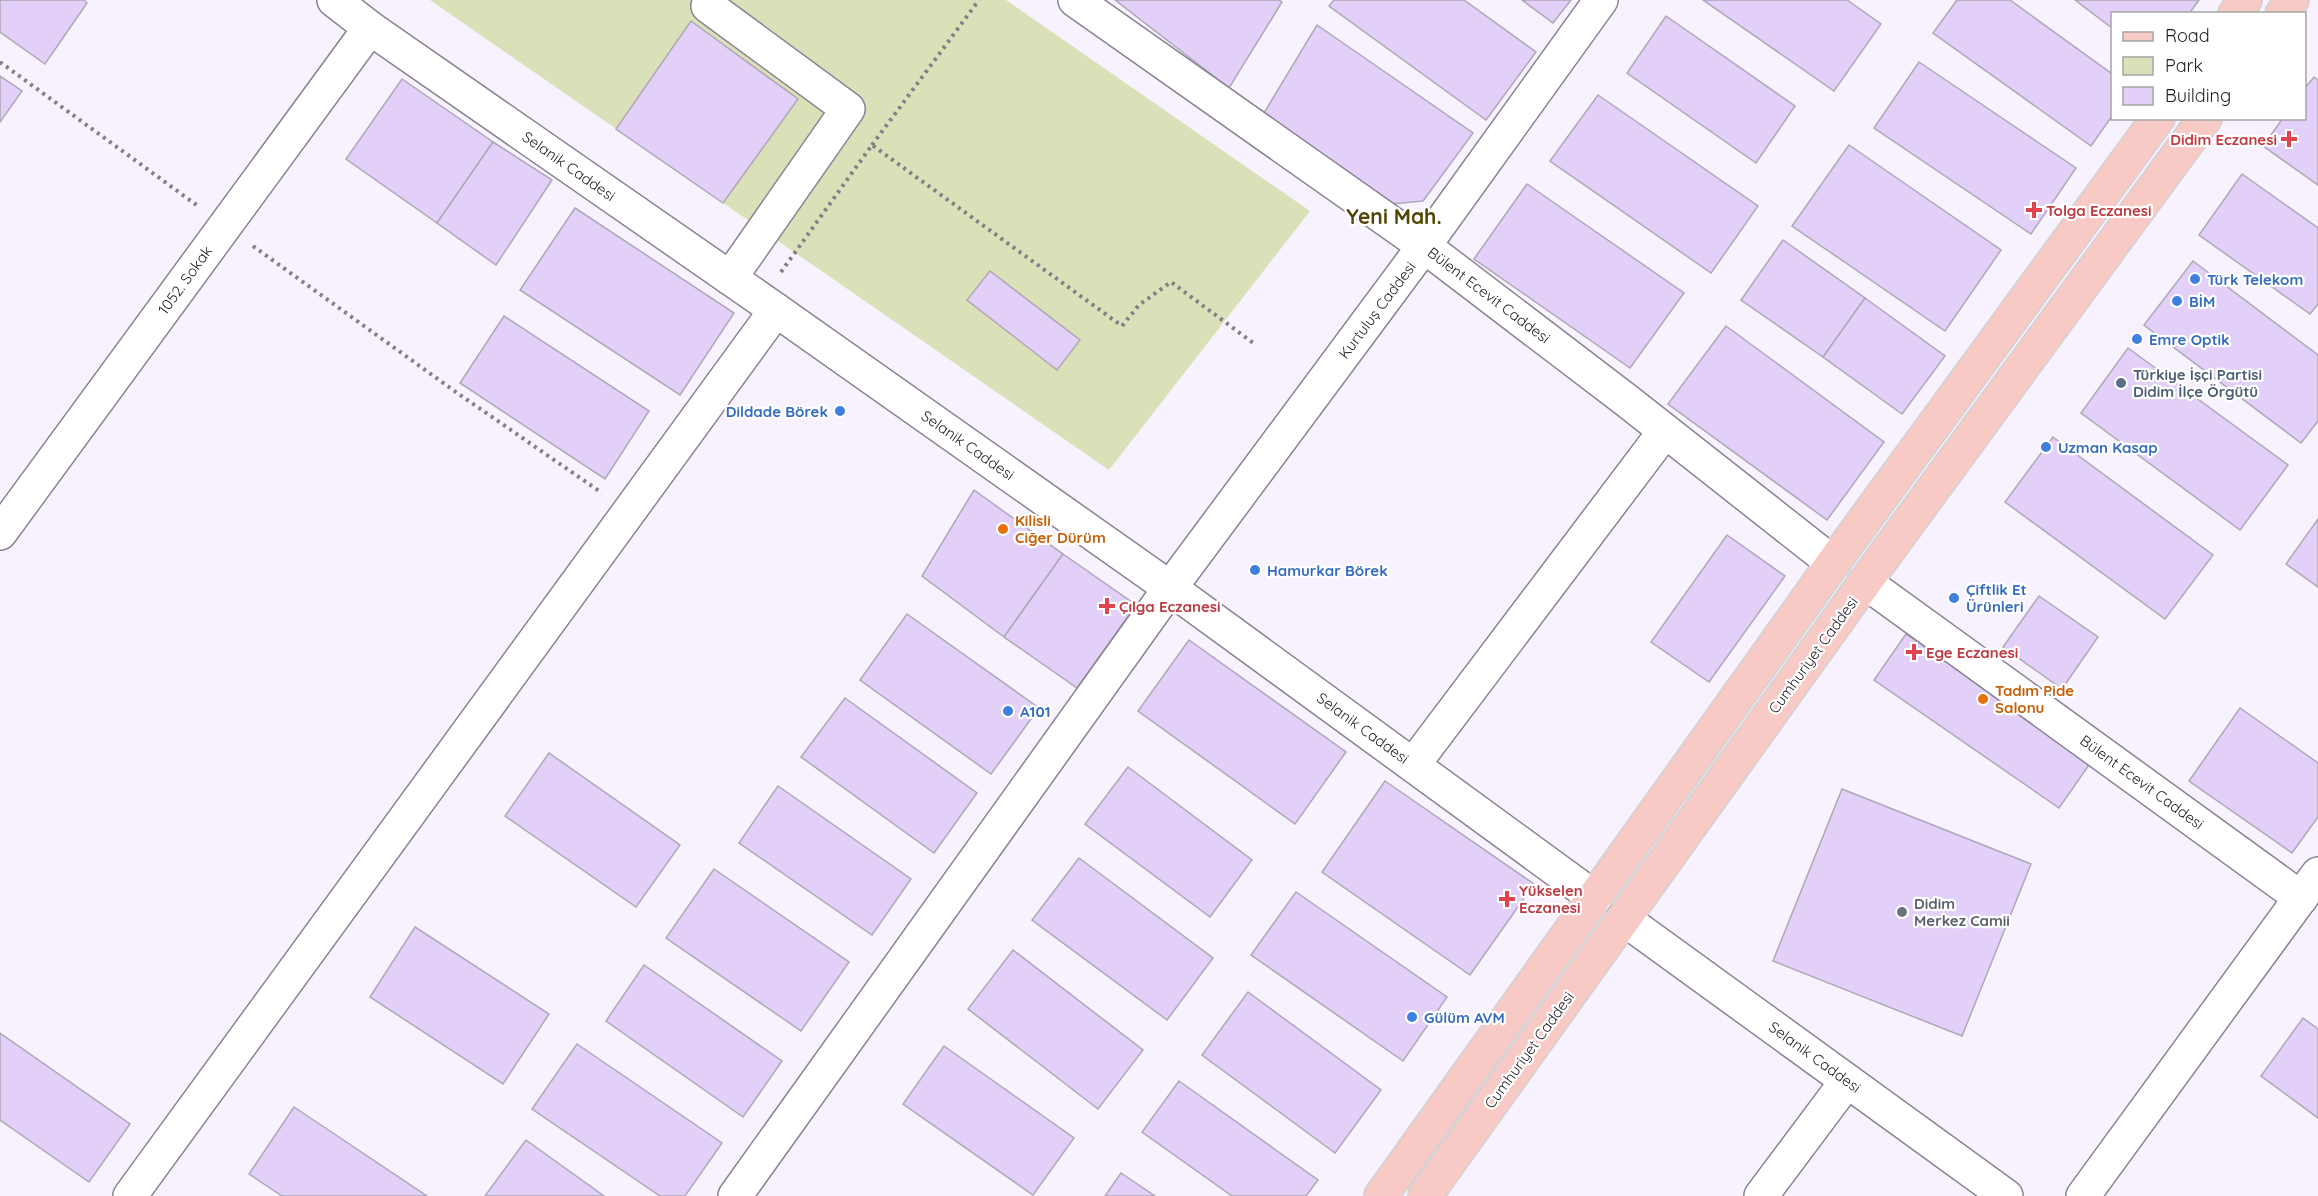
<svg xmlns="http://www.w3.org/2000/svg" width="2318" height="1196" viewBox="0 0 2318 1196" font-family="Quicksand,sans-serif">
<style>
.green{fill:#dae0b8}
.building{fill:#e3d0f9;stroke:#aea7b7;stroke-width:1.5}
.lines{fill:none;stroke-linecap:round;stroke-linejoin:round}
.minor-casing{stroke:#8a8393;stroke-width:36}
.major-casing{stroke:#d2d1d3;stroke-width:36}
.path{stroke:#837f87;stroke-width:4;stroke-dasharray:3 4.5;stroke-linecap:butt}
.minor{stroke:#fff;stroke-width:33}
.major{stroke:#f8cac6;stroke-width:33}
.health-dot{fill:#e0444e;stroke:#fff;stroke-width:2}
.shop-dot{fill:#3f7fe0;stroke:#fff;stroke-width:2}
.service-dot{fill:#5c6f8a;stroke:#fff;stroke-width:2}
.food-dot{fill:#e8710a;stroke:#fff;stroke-width:2}
.worship-dot{fill:#6b7280;stroke:#fff;stroke-width:2}
.labels{text-anchor:middle;dominant-baseline:central;stroke-width:4.5;stroke-linejoin:round;paint-order:stroke}
.health-label{font-size:15px;font-weight:bold;fill:#be3a42;stroke:#fff;text-anchor:start}
.street-label{font-size:15px;fill:#1e1b21;stroke:#fff}
.shop-label{font-size:15px;font-weight:bold;fill:#366cbe;stroke:#fff;text-anchor:start}
.service-label{font-size:15px;font-weight:bold;fill:#4e5e75;stroke:#fff;text-anchor:start}
.food-label{font-size:15px;font-weight:bold;fill:#c56008;stroke:#fff;text-anchor:start}
.worship-label{font-size:15px;font-weight:bold;fill:#5b616d;stroke:#fff;text-anchor:start}
.district-label{font-size:21px;font-weight:bold;fill:#514603;stroke:#fff}
</style>
<rect width="100%" height="100%" fill="#f7f2fd"/>
<polygon class="green" points="430,0 1006,0 1310,211 1109,470"/>
<g class="building">
<polygon points="0,0 84,0 87,3 45,64 0,32"/>
<polygon points="1115,0 1279,0 1282,2 1229,88"/>
<polygon points="1334,0 1464,0 1536,52 1486,120 1329,6"/>
<polygon points="1522,0 1571,0 1553,23"/>
<polygon points="1703,0 1847,0 1881,24 1834,91"/>
<polygon points="1957,0 2010,0 2112,74 2112,116 2091,146 1933,33"/>
<polygon points="2075,0 2199,0 2189,14 2112,14 2112,28"/>
<polygon points="1666,16 1795,106 1756,163 1627,73"/>
<polygon points="691,21 798,99 723,203 616,129"/>
<polygon points="1317,25 1473,133 1423,201 1391,204 1264,113"/>
<polygon points="1919,62 2076,168 2031,234 1874,128"/>
<polygon points="0,76 22,91 0,122"/>
<polygon points="2314,77 2318,80 2318,185 2263,146 2283,118 2304,118 2304,89"/>
<polygon points="402,79 493,142 437,223 346,159"/>
<polygon points="1598,95 1758,206 1711,273 1550,161"/>
<polygon points="493,142 552,180 496,265 437,223"/>
<polygon points="1849,145 2001,250 1945,331 1792,226"/>
<polygon points="2242,174 2318,228 2318,304 2310,314 2199,235"/>
<polygon points="1527,184 1684,293 1630,368 1474,259"/>
<polygon points="575,208 734,313 680,395 520,290"/>
<polygon points="1783,240 1865,298 1823,357 1741,300"/>
<polygon points="2193,261 2318,355 2318,421 2301,443 2144,325"/>
<polygon points="990,271 1080,340 1057,370 967,300"/>
<polygon points="1865,298 1945,356 1902,414 1823,357"/>
<polygon points="504,316 649,411 605,479 460,383"/>
<polygon points="1726,326 1884,442 1827,520 1668,404"/>
<polygon points="2128,348 2288,465 2240,530 2081,413"/>
<polygon points="2053,437 2213,555 2165,619 2005,502"/>
<polygon points="974,490 1063,554 1004,637 922,576"/>
<polygon points="2318,519 2318,587 2286,564"/>
<polygon points="1727,535 1785,576 1709,682 1651,642"/>
<polygon points="1063,554 1136,605 1077,688 1004,637"/>
<polygon points="2039,596 2098,637 2062,689 2003,647"/>
<polygon points="907,614 1039,708 991,774 860,680"/>
<polygon points="1906,634 2091,762 2059,808 1874,680"/>
<polygon points="1189,640 1346,752 1295,824 1138,711"/>
<polygon points="845,698 977,793 934,853 801,757"/>
<polygon points="2240,708 2318,763 2318,817 2292,853 2189,781"/>
<polygon points="549,753 680,845 636,907 505,816"/>
<polygon points="1128,767 1252,860 1210,917 1085,824"/>
<polygon points="1385,781 1534,884 1470,975 1322,872"/>
<polygon points="778,786 911,879 872,935 739,843"/>
<polygon points="1842,789 2031,864 1962,1036 1773,961"/>
<polygon points="1079,858 1213,958 1167,1020 1032,920"/>
<polygon points="714,869 849,962 801,1031 666,938"/>
<polygon points="1296,892 1447,997 1403,1061 1251,955"/>
<polygon points="415,927 549,1014 503,1084 370,997"/>
<polygon points="1013,950 1143,1050 1098,1109 968,1009"/>
<polygon points="644,965 782,1061 743,1117 606,1021"/>
<polygon points="1248,992 1381,1090 1335,1153 1202,1055"/>
<polygon points="2303,1018 2318,1029 2318,1118 2261,1076"/>
<polygon points="0,1033 130,1124 89,1182 0,1120"/>
<polygon points="577,1044 722,1143 685,1196 660,1196 532,1109"/>
<polygon points="944,1046 1074,1138 1033,1195 903,1104"/>
<polygon points="1179,1081 1318,1180 1306,1196 1232,1196 1142,1132"/>
<polygon points="294,1107 427,1196 282,1196 249,1174"/>
<polygon points="526,1140 604,1196 485,1196"/>
<polygon points="1121,1173 1155,1196 1105,1196"/>
</g>
<g class="lines">
<g class="minor-casing">
<g id="minor">
<polyline points="334,0 370,28 776,310 1170,588 1595,898"/>
<polyline points="1075,0 1424,246 1626,400 1833,563"/>
<polyline points="708,6 848,109 730,278"/>
<polyline points="0,533 370,28"/>
<polyline points="1865,582 2301,898"/>
<polyline points="1413,765 1665,431"/>
<polyline points="1624,919 2006,1196"/>
<polyline points="130,1196 776,310"/>
<polyline points="735,1196 1170,588 1424,246 1601,0"/>
<polyline points="1761,1196 1847,1081"/>
<polyline points="2083,1196 2318,874"/>
</g>
</g>
<g class="major-casing">
<g id="major">
<polyline points="2235,14 2245,0"/>
<polyline points="2282,14 2292,0"/>
<polyline points="1381,1196 1833,563 2158,118"/>
<polyline points="1425,1196 1865,582 2205,118"/>
</g>
</g>
<g class="path">
<polyline points="0,62 198,206"/>
<polyline points="872,145 979,0"/>
<polyline points="253,246 453,390 602,493"/>
<polyline points="781,272 872,145 1122,326 1139,305 1171,282 1256,345"/>
</g>
<use href="#minor" class="minor"/>
<use href="#major" class="major"/>
</g>
<g class="health-dot">
<path d="M2286 130h6v6h6v6h-6v6h-6v-6h-6v-6h6z"/>
<path d="M2031 201h6v6h6v6h-6v6h-6v-6h-6v-6h6z"/>
<path d="M1104 597h6v6h6v6h-6v6h-6v-6h-6v-6h6z"/>
<path d="M1911 643h6v6h6v6h-6v6h-6v-6h-6v-6h6z"/>
<path d="M1504 890h6v6h6v6h-6v6h-6v-6h-6v-6h6z"/>
</g>
<g class="shop-dot">
<circle cx="2195" cy="279" r="6"/>
<circle cx="2177" cy="301" r="6"/>
<circle cx="2137" cy="339" r="6"/>
<circle cx="840" cy="411" r="6"/>
<circle cx="2046" cy="447" r="6"/>
<circle cx="1255" cy="570" r="6"/>
<circle cx="1954" cy="598" r="6"/>
<circle cx="1008" cy="711" r="6"/>
<circle cx="1412" cy="1017" r="6"/>
</g>
<circle class="service-dot" cx="2121" cy="383" r="6"/>
<g class="food-dot">
<circle cx="1003" cy="529" r="6"/>
<circle cx="1983" cy="699" r="6"/>
</g>
<circle class="worship-dot" cx="1902" cy="912" r="6"/>
<g class="labels">
<g class="health-label">
<text x="2277" y="139" text-anchor="end">Didim Eczanesi</text>
<text x="2046" y="210">Tolga Eczanesi</text>
<text x="1119" y="606">Çılga Eczanesi</text>
<text x="1926" y="652">Ege Eczanesi</text>
<text x="1519" y="890">Yükselen<tspan x="1519" dy="17">Eczanesi</tspan></text>
</g>
<g class="street-label">
<text transform="translate(569 166) rotate(35)">Selanik Caddesi</text>
<text transform="translate(185 280) rotate(-54)">1052. Sokak</text>
<text transform="translate(1489 295) rotate(37)">Bülent Ecevit Caddesi</text>
<text transform="translate(1377 310) rotate(-53)">Kurtuluş Caddesi</text>
<text transform="translate(968 445) rotate(35)">Selanik Caddesi</text>
<text transform="translate(1813 655) rotate(-54)">Cumhuriyet Caddesi</text>
<text transform="translate(1363 728) rotate(36)">Selanik Caddesi</text>
<text transform="translate(2142 782) rotate(36)">Bülent Ecevit Caddesi</text>
<text transform="translate(1529 1050) rotate(-54)">Cumhuriyet Caddesi</text>
<text transform="translate(1815 1057) rotate(36)">Selanik Caddesi</text>
</g>
<g class="shop-label">
<text x="2207" y="279">Türk Telekom</text>
<text x="2189" y="301">BİM</text>
<text x="2149" y="339">Emre Optik</text>
<text x="828" y="411" text-anchor="end">Dildade Börek</text>
<text x="2058" y="447">Uzman Kasap</text>
<text x="1267" y="570">Hamurkar Börek</text>
<text x="1966" y="589">Çiftlik Et<tspan x="1966" dy="17">Ürünleri</tspan></text>
<text x="1020" y="711">A101</text>
<text x="1424" y="1017">Gülüm AVM</text>
</g>
<g class="service-label">
<text x="2133" y="374">Türkiye İşçi Partisi<tspan x="2133" dy="17">Didim İlçe Örgütü</tspan></text>
</g>
<g class="food-label">
<text x="1015" y="520">Kilisli<tspan x="1015" dy="17">Ciğer Dürüm</tspan></text>
<text x="1995" y="690">Tadım Pide<tspan x="1995" dy="17">Salonu</tspan></text>
</g>
<g class="worship-label">
<text x="1914" y="903">Didim<tspan x="1914" dy="17">Merkez Camii</tspan></text>
</g>
<g class="district-label">
<text x="1394" y="216">Yeni Mah.</text>
</g>
</g>
<rect x="2111" y="12" width="195" height="108" fill="#ffffff" stroke="#a5a4a6" stroke-width="1.5"/>
<rect x="2123" y="32" width="30" height="9" fill="#f8cac6" stroke="#a5a4a6" stroke-width="1.5"/>
<text x="2165" y="42" font-size="18" fill="#1e1b21">Road</text>
<rect x="2123" y="57" width="30" height="18" fill="#dae0b8" stroke="#a5a4a6" stroke-width="1.5"/>
<text x="2165" y="72" font-size="18" fill="#1e1b21">Park</text>
<rect x="2123" y="87" width="30" height="18" fill="#e3d0f9" stroke="#a5a4a6" stroke-width="1.5"/>
<text x="2165" y="102" font-size="18" fill="#1e1b21">Building</text>
</svg>
